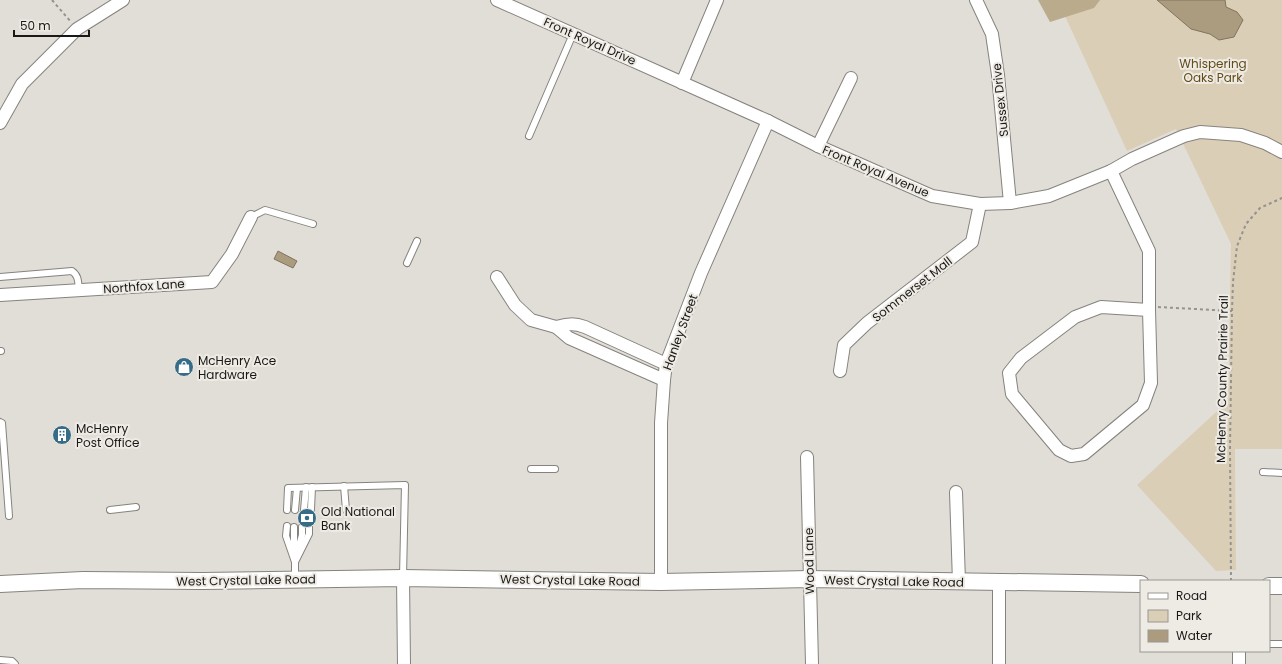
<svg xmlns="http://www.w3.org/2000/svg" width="1282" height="664" viewBox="0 0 1282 664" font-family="Poppins,sans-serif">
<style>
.green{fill:#dbceb6}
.forest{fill:#bbab8d}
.water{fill:#ac9c7f;stroke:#807460}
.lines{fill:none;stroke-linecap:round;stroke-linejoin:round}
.lane-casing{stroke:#86837e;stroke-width:8}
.street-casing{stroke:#86837e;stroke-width:14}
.secondary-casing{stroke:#86837e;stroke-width:18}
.path{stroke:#95938f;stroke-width:2;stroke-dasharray:3 3;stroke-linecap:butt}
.lane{stroke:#fff;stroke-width:6}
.street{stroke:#fff;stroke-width:12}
.secondary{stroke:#fff;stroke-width:16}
.labels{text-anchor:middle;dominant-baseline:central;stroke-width:4;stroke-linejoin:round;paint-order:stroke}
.street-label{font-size:12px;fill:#191816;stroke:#eeebe5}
.park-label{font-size:12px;fill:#644b18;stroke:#eeebe5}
.poi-label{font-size:12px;fill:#191816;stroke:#eeebe5;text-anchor:start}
</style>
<rect width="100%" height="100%" fill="#e1ded8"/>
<polygon class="green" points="1055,0 1282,0 1282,449 1235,449 1236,570 1216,571 1137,485 1228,401 1231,244 1176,129 1127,151 1065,16"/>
<polygon class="forest" points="1038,0 1100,0 1094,8 1050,22"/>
<g class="water">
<polygon points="1157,0 1225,0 1226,7 1237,12 1243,20 1234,37 1219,40 1210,34 1191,29"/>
<polygon points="278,251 297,261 293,268 274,259"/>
</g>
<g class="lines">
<g class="lane-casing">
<g id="lane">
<polyline points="529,136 573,34"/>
<polyline points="251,217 265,210 313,224"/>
<polyline points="407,263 417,241"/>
<path d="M0,277L72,271C79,276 78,282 79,290"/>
<polyline points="0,351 1,351"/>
<polyline points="0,422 2,423 9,516"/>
<polyline points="531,469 555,469"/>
<polyline points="1263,472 1282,473"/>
<polyline points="344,486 346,510"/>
<polyline points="311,509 312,487"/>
<polyline points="110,510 136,507"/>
<polyline points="287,510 288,488 405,485 403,577"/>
<polyline points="295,510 297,488"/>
<polyline points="304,510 306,487"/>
<polyline points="287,526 286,536 295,562 295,579"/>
<polyline points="294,527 294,553"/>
<polyline points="298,549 302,535 302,527"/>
<polyline points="295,562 309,534 309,527"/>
<polyline points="1269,644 1282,644"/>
<polyline points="0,660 12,661 15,664"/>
</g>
</g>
<g class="street-casing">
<g id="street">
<polyline points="497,0 768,121 818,146 932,196 980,204 1010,203 1049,196 1111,171 1132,159 1177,139 1184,136 1200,132 1241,135 1265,143 1282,152"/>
<polyline points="976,0 992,34 998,75 1010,203"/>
<polyline points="682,83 717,0"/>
<polyline points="0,123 22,84 77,29 123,0"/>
<polyline points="818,146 851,78"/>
<polyline points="1111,171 1149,251 1149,310"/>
<polyline points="497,277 515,305 531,320 556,327 569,338 664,380"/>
<polyline points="0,295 212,282 232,254 251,217"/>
<polygon points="1101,307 1149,310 1151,383 1143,405 1084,454 1071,456 1059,450 1012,394 1009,373 1021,358 1075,317"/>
<path d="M556,327C567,324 574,323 585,327L666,364"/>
<polyline points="840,371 844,345 867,323 972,242 980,204"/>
<polyline points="807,457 812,664"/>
<polyline points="956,492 959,582"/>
<polyline points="403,578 404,664"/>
<polyline points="661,582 661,423 664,380 666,364 701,273 768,121"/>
<polyline points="999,583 999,664"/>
<polyline points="1239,651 1239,664"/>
</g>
</g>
<g class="secondary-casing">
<g id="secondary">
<polyline points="0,584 83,580 202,581 403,578 661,582 809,579 1141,584"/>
<polyline points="1269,586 1282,586"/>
</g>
</g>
<g class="path">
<polyline points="52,0 71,22"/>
<polyline points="1158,307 1232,311"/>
<polyline points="1231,581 1230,449 1232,311 1233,282 1237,246 1246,224 1260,208 1282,198"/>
</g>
<use href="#lane" class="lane"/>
<use href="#street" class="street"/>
<use href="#secondary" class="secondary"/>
</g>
<defs>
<g id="shop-disc" transform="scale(1)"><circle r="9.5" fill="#366c88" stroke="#eeebe5"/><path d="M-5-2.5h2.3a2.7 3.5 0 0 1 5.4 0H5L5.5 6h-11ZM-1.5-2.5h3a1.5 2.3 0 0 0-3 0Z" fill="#fff"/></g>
<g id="building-disc" transform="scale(1)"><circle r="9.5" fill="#366c88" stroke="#eeebe5"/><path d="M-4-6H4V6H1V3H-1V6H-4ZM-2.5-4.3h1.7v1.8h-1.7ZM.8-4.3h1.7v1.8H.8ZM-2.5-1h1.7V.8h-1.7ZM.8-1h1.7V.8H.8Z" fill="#fff"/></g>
<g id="bank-disc" transform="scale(1)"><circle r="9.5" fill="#366c88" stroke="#eeebe5"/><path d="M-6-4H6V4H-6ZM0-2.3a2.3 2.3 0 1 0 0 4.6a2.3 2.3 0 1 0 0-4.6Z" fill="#fff"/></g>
</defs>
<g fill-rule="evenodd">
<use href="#shop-disc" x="184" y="367"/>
<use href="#building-disc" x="62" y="435"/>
<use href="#bank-disc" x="307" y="518"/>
</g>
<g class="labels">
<g class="street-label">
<text transform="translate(590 41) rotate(24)">Front Royal Drive</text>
<text transform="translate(1000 100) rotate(-96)">Sussex Drive</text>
<text transform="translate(876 171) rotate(23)">Front Royal Avenue</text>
<text transform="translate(144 286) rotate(-4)">Northfox Lane</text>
<text transform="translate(912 289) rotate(-38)">Sommerset Mall</text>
<text transform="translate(680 332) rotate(-70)">Hanley Street</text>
<text transform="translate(1222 379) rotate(-89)">McHenry County Prairie Trail</text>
<text transform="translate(809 561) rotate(-91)">Wood Lane</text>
<text transform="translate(246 580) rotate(-1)">West Crystal Lake Road</text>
<text transform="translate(570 580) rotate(1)">West Crystal Lake Road</text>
<text transform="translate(894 581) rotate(1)">West Crystal Lake Road</text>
</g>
<g class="park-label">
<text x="1213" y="63">Whispering<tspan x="1213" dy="14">Oaks Park</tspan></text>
</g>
<g class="poi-label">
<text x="198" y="360">McHenry Ace<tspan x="198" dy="14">Hardware</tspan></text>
<text x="76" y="428">McHenry<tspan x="76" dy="14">Post Office</tspan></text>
<text x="321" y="511">Old National<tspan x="321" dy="14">Bank</tspan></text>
</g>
</g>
<rect x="1140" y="580" width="130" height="72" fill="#eeebe5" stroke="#999792"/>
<rect x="1148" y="593" width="20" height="6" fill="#ffffff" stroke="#999792"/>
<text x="1176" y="600" font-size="12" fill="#191816">Road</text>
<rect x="1148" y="610" width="20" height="12" fill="#dbceb6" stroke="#999792"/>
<text x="1176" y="620" font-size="12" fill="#191816">Park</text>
<rect x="1148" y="630" width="20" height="12" fill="#ac9c7f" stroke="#999792"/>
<text x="1176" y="640" font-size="12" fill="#191816">Water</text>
<path d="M14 30v6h75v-6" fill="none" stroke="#191816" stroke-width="2"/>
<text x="20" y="30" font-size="12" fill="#191816" stroke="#eeebe5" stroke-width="3" paint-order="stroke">50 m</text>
</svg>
